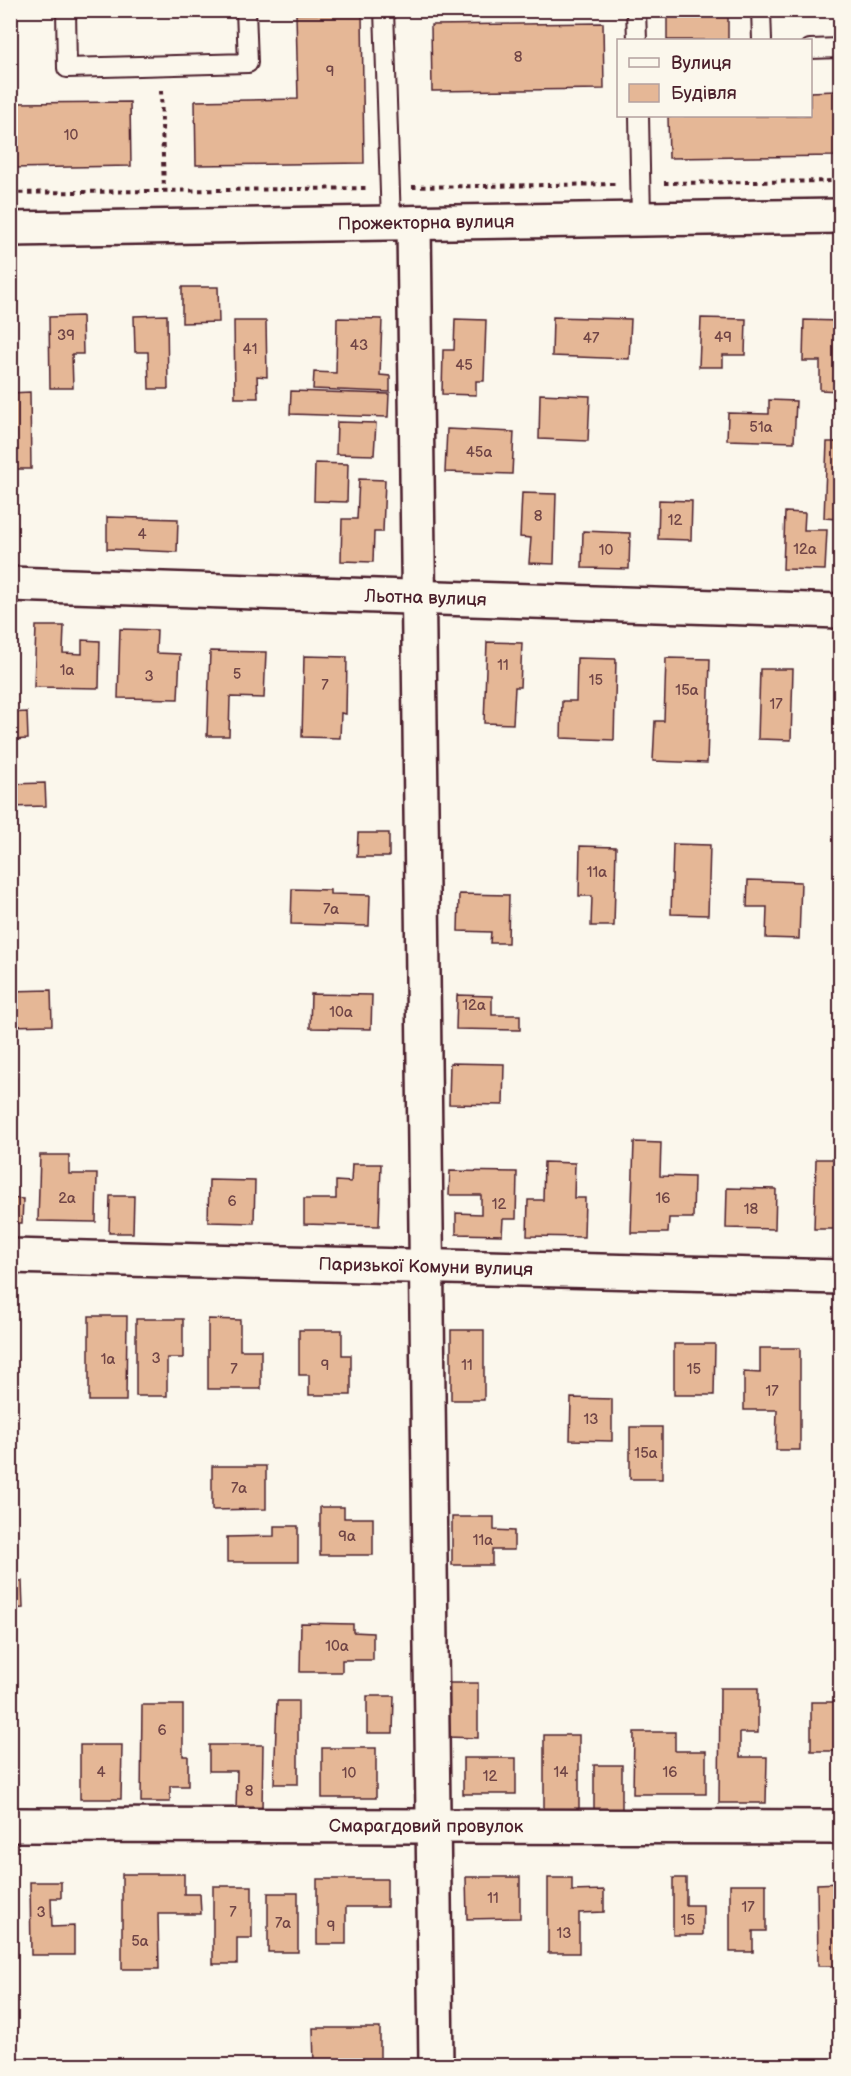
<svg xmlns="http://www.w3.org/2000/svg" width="851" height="2076" viewBox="0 0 851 2076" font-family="'Balsamiq Sans',sans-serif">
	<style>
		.building { fill: #e5b796; stroke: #4a1f2b; stroke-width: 1.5 }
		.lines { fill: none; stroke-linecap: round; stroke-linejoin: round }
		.service-casing { stroke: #4a1f2b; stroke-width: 22 }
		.minor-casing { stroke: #4a1f2b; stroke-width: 38 }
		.path { stroke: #4a1f2b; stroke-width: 4; stroke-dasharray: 4.5 4.5; stroke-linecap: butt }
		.service { stroke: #fbf7ec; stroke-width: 18 }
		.minor { stroke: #fbf7ec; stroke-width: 33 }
		.labels { text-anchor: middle; stroke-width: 6; stroke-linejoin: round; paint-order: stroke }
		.number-label { font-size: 15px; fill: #714546 }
		.street-label { font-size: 18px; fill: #4a1f2b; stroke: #fbf7ec }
	</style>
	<rect width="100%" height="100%" fill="#fbf7ec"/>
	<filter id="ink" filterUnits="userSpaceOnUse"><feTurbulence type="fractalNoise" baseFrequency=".0167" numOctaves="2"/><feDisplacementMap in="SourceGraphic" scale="12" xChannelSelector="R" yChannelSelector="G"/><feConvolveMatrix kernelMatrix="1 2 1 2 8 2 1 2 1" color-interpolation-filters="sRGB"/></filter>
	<g filter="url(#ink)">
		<path class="building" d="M667 10H728V40H667Z
			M362 13 364 163 196 165 195 101 298 99 296 14Z
			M603 23 604 89 432 91 431 25Z
			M10 66 12 103 130 102 131 166 10 168Z
			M836 91 837 156 669 158 668 116H810V92Z
			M182 287H218L219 322 182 323Z
			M167 315 168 389H149L148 352H135L134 316Z
			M82 316 83 354H72L73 388H50L49 317Z
			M553 317 631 319 629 359 552 356Z
			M337 318 382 319 380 375 390 376V392L313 389 314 372 336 373Z
			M701 318 746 319 745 355H723V367H699Z
			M455 319 486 320 484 381H476V395L442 394 443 350H454Z
			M804 320 840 321V391L820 390V361H803Z
			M234 321H266L267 377 257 376 258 398H235Z
			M291 391 389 394 388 417 290 414Z
			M30 392 31 469H10V393Z
			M540 394 590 396 588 441 539 439Z
			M769 400 796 401 794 442 727 440 728 413 769 414Z
			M337 422 376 423 374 455 336 454Z
			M447 429 514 432 512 474 445 472Z
			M827 442H840V540H838V519L824 518Z
			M315 463 348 464 347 502 314 501Z
			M359 479 385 480 383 532H374L373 562 341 561 342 519H357Z
			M522 493 556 494 554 564 529 563 531 538 520 537Z
			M659 500 692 501 691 540 658 539Z
			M785 512 805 513 804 530H827L825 570 783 569Z
			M107 517 178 519 177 552 107 549Z
			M583 531 630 533 629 569 582 568Z
			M36 626H64L63 653 82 654V640L100 641 99 688 34 687Z
			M120 629 157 630 156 653 180 654 178 699 118 698Z
			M487 642 522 643 520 687H515L513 724 484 723Z
			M210 651 266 652 264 698 230 697 229 736H207Z
			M304 656 347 657 346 714 341 713 340 738 302 737Z
			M577 658 616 659 614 740 561 738 562 701H576Z
			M666 658 710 659 707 763 653 761 655 721H664Z
			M837 659H840V696H836Z
			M760 669H793L791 740 758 739Z
			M27 712 28 739 10 740V713Z
			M45 783 46 806 10 807V784Z
			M358 833H389V857H357Z
			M673 844 710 845 708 915 671 914Z
			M580 846 616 847 614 926H591L592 896H579Z
			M748 880 801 882 799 939 766 938 767 907H747Z
			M292 889 330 890V894L370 895 369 926 291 924Z
			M459 894 509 895 508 943H490L491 932 458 931Z
			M51 990 52 1025 10 1026V991Z
			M311 994 372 995 371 1029 310 1028Z
			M457 995 492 996V1015H520V1030L456 1029Z
			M450 1063 504 1064 503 1105 449 1104Z
			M10 1078H16V1099H10Z
			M634 1142 661 1143 660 1176 694 1177 693 1218H669L668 1233H631Z
			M40 1155H69V1174H97L96 1222 38 1221Z
			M816 1159H840V1229H814Z
			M544 1162 575 1163 574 1198H585L584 1237 527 1236 528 1200H543Z
			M352 1164H381L379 1226 304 1224V1199H336V1181L351 1182Z
			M450 1171 517 1172 516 1219H503L502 1235 456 1234V1213L481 1214V1195H449Z
			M209 1180 255 1181 254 1223 208 1222Z
			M727 1188 776 1189 775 1229 726 1228Z
			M110 1196H134L133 1233H109Z
			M10 1198 23 1199 22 1223H10Z
			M89 1316H127L126 1401H89Z
			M136 1319H183V1358H167V1396H136Z
			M208 1319 240 1320V1350H261V1389H208Z
			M299 1330H342V1355H351V1395H309V1375H299Z
			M451 1330H484V1400H451Z
			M674 1344H715L714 1395H674Z
			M760 1348H800V1450H776L777 1410H744V1372L760 1373Z
			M571 1398 612 1399V1441L570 1440Z
			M10 1399H14V1426H10Z
			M630 1427H662V1479H630Z
			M212 1466H266V1509L212 1510Z
			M320 1507H344V1518H373V1555H320Z
			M452 1517H494V1530L514 1531V1550H492V1565H452Z
			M274 1526H298V1562H227V1537L274 1536Z
			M10 1581H22L23 1608 10 1609Z
			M301 1623 353 1624V1632L373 1633V1660H342V1672H300Z
			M447 1683H478V1738L447 1737Z
			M720 1688H758V1733H740V1757H767L766 1803H719Z
			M367 1696H394L393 1733H367Z
			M277 1701H298V1784H274Z
			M811 1702H840V1751H811Z
			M142 1705H183V1756H188V1786H170V1802H141Z
			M634 1732H675V1751H706V1794H633Z
			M544 1735H579V1810H544Z
			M80 1745H122L121 1799H80Z
			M209 1745H263L262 1810H236L237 1771H209Z
			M322 1748H376V1798H322Z
			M463 1758H516V1794H463Z
			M10 1764H15V1798H10Z
			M594 1765H622V1813H594Z
			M122 1874H184V1894H200L201 1914H158L159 1969H122Z
			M466 1877H520V1918L467 1919Z
			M548 1878H572V1891L604 1890V1912L579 1913V1953H548Z
			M673 1878H686V1905H703V1935H673Z
			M317 1879H387V1907H346V1944H317Z
			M30 1882H61V1898H51L52 1927 74 1926V1955H31Z
			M840 1883V1966H818L817 1884Z
			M730 1884H766V1931H753V1952H730Z
			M213 1886H252V1938H237V1964H213Z
			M268 1893H298V1952H268Z
			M313 2028H380V2066H314Z
			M10 2043H14V2066H10Z"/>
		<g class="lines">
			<defs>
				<path id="service" d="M66 10 67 68 248 63 246 10
					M384 10 391 223
					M636 10 637 40
					M761 10 762 40
					M810 49 840 48
					M639 116 641 218"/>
				<g id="minor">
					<path d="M414 223 436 2066"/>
					<path id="s1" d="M10 229 840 216"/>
					<path id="s2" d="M10 584 840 611"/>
					<path id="s3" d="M10 1256 840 1277"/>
					<path id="s4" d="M10 1825 840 1827"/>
				</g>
			</defs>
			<use href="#service" class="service-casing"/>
			<use href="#minor" class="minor-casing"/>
			<path class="path" d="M161 90 164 191
				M664 183 840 181
				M412 187 618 184
				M10 193 366 188"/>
			<use href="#service" class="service"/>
			<use href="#minor" class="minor"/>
		</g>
	</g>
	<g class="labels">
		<g class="number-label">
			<text x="518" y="62">8</text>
			<text x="330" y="76">9</text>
			<text x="71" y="140">10</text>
			<text x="66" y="340">39</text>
			<text x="723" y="342">49</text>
			<text x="591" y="343">47</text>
			<text x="359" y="350">43</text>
			<text x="250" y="354">41</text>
			<text x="464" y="370">45</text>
			<text x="761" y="432">51а</text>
			<text x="479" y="457">45а</text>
			<text x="538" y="521">8</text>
			<text x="675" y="525">12</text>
			<text x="142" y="539">4</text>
			<text x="805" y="554">12а</text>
			<text x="606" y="555">10</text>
			<text x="503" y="670">11</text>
			<text x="67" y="675">1а</text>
			<text x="237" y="679">5</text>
			<text x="149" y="681">3</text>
			<text x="596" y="685">15</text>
			<text x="325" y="690">7</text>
			<text x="687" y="695">15а</text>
			<text x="776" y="709">17</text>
			<text x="597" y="877">11а</text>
			<text x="331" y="914">7а</text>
			<text x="474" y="1010">12а</text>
			<text x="341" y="1017">10а</text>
			<text x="67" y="1203">2а</text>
			<text x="663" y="1203">16</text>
			<text x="232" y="1206">6</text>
			<text x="499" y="1209">12</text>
			<text x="751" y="1214">18</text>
			<text x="156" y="1363">3</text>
			<text x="108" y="1364">1а</text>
			<text x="325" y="1370">9</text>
			<text x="467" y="1370">11</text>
			<text x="234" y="1374">7</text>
			<text x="694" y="1374">15</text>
			<text x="772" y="1396">17</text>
			<text x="591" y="1424">13</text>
			<text x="646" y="1458">15а</text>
			<text x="239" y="1493">7а</text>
			<text x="347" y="1541">9а</text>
			<text x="483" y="1545">11а</text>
			<text x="337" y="1651">10а</text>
			<text x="162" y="1735">6</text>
			<text x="101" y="1777">4</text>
			<text x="561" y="1777">14</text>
			<text x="670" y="1777">16</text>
			<text x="349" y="1778">10</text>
			<text x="490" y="1781">12</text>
			<text x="249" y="1796">8</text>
			<text x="493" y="1903">11</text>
			<text x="748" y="1912">17</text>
			<text x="41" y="1917">3</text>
			<text x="233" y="1917">7</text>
			<text x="688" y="1925">15</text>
			<text x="283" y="1928">7а</text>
			<text x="331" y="1931">9</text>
			<text x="564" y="1938">13</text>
			<text x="140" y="1946">5а</text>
		</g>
		<g class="street-label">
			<text dy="6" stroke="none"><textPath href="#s1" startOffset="416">Прожекторна вулиця</textPath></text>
			<text dy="6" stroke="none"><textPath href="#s2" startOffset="416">Льотна вулиця</textPath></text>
			<text dy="6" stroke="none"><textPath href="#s3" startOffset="416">Паризької Комуни вулиця</textPath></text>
			<text dy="6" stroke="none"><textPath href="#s4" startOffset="416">Смарагдовий провулок</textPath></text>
		</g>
	</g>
	<rect width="851" height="2076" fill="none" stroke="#fbf7ec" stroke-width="36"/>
	<rect x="18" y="18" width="815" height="2040" fill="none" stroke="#4a1f2b" stroke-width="2" filter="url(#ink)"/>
	<rect x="617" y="39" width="195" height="78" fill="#fbf7ec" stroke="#b4a19f" stroke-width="1.5"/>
	<rect x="629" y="58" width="30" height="9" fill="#fbf7ec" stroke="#b4a19f" stroke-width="1.5"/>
	<text x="671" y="69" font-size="18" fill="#4a1f2b">Вулиця</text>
	<rect x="629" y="84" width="30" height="18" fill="#e5b796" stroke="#b4a19f" stroke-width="1.5"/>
	<text x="671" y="99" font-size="18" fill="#4a1f2b">Будівля</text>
</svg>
